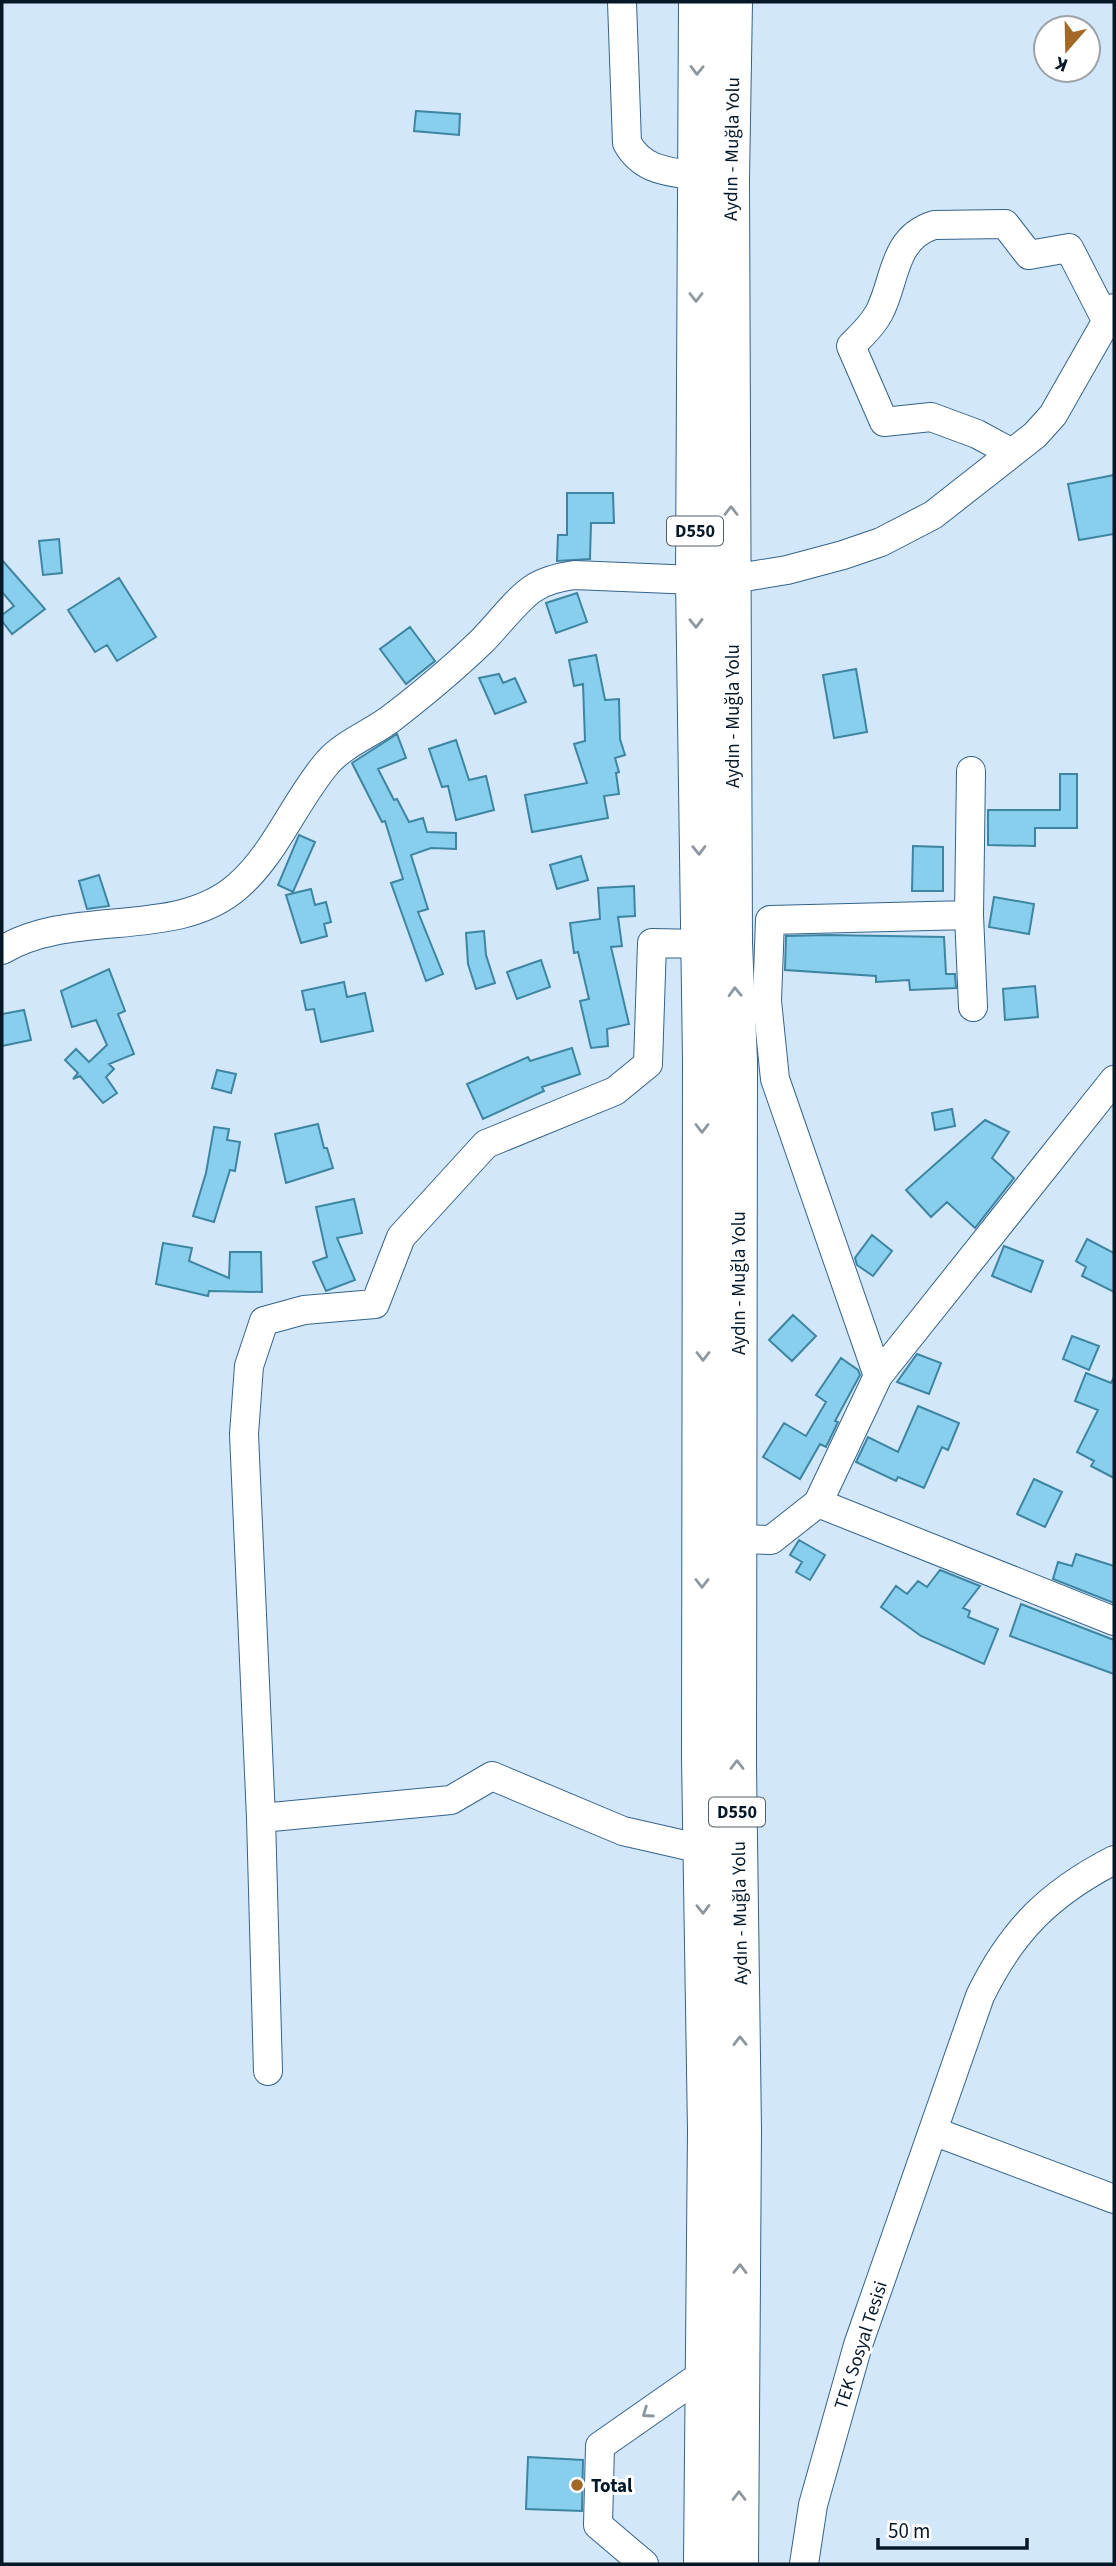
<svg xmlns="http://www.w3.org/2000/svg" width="1116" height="2566" viewBox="0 0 1116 2566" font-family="'Source Sans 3',sans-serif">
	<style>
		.building { fill: #87cfed; stroke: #3d85a1; stroke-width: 2 }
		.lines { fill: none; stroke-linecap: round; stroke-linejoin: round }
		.minor-casing { stroke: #34638b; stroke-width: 30 }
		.highway-casing { stroke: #34638b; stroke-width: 40 }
		.minor { stroke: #fff; stroke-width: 28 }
		.highway { stroke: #fff; stroke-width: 38 }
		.oneway { stroke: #8e979e }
		.poi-dot { fill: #a16826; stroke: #fff; stroke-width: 2.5 }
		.labels { text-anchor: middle; stroke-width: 6; stroke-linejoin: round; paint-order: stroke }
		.shield { fill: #fff; stroke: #505d68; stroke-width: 2 }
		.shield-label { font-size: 18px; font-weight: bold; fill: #051828 }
		.street-label { font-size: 19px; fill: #051828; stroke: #fff }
		.poi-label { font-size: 19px; font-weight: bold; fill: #051828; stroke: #fff; text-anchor: start }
	</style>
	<rect width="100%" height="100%" fill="#d3e7fa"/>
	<path class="building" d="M416 111 460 114 459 135 414 131Z
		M1114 475V534L1079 540 1068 484Z
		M567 493H613L614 523H591L590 559 557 561 558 535H567Z
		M59 539 62 573 43 575 39 541Z
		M2 560 45 609 12 634 2 621V615L14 606 2 592Z
		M119 578 156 637 117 661 107 645 95 652 68 610Z
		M577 593 587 622 556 633 546 603Z
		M410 627 435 661 406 684 380 649Z
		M596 655 605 700 619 699 620 739 625 755 615 758 619 772 616 773 619 794 604 796 608 818 532 832 525 795 587 783 574 744 585 741 583 684 574 686 569 660Z
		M856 669 867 732 834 738 823 675Z
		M499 674 503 683 515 678 526 702 495 714 479 678Z
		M397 734 406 758 378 769 394 800 397 799 409 822 423 818 427 832 456 833V849L431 848 411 855 428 909 418 912 443 974 426 981 391 883 403 879 385 821 382 822 352 763Z
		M456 740 469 780 486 776 494 810 456 820 448 786 442 787 429 749Z
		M1060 774H1077V828H1035V846L988 845V810H1060Z
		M299 835 315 842 293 892 278 885Z
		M913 846 943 847V891H912Z
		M581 856 588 880 557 889 550 865Z
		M99 875 109 906 87 909 79 881Z
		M634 886 635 916 618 917 622 946 611 947 629 1024 607 1029 608 1046 591 1048 580 1001 589 999 578 952 574 953 570 923 600 919 598 888Z
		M311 889 315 905 326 902 331 922 324 924 327 936 301 943 286 895Z
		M994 897 1034 904 1029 934 989 927Z
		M484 931 486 955 495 983 476 989 468 964 466 933Z
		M828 935 944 937 946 974H955L956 988 910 990 909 980 876 982V976L785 970 786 936Z
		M541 960 550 987 517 999 507 972Z
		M109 969 125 1011 118 1014 134 1054 109 1064 114 1069 106 1077 117 1093 103 1103 80 1076 73 1079 78 1073 65 1060 76 1049 89 1062 107 1045 96 1020 72 1027 61 991Z
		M344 982 347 997 365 993 373 1031 321 1042 314 1009 306 1010 302 991Z
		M1035 986 1038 1017 1005 1020 1003 989Z
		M24 1010 31 1040 2 1046V1014Z
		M572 1048 580 1074 542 1087 544 1091 483 1119 467 1084 528 1057 530 1061Z
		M217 1070 236 1074 231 1093 212 1088Z
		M952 1109 955 1126 935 1130 932 1113Z
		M985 1120 1009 1132 992 1158 1014 1178 975 1228 947 1202 931 1217 906 1190Z
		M318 1124 324 1148H327L333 1168 286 1183 275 1134Z
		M214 1127 229 1129 227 1140 240 1142 235 1171 230 1170 214 1222 193 1216 206 1173Z
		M354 1199 362 1233 337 1238 355 1280 326 1291 313 1262 327 1257 316 1207Z
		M872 1235 892 1251 873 1276 857 1265 855 1258Z
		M1087 1239 1114 1253V1292L1082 1276 1086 1267 1076 1261Z
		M163 1243 192 1248 189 1261 229 1278 230 1252H261L262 1292 209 1291 208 1296 156 1284Z
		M1004 1246 1043 1261 1031 1292 992 1276Z
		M793 1315 816 1336 792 1361 769 1340Z
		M1072 1336 1099 1346 1089 1370 1063 1359Z
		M917 1354 941 1363 929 1394 897 1382Z
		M841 1358 858 1370 860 1375 835 1421 838 1422 826 1447 820 1444 800 1479 763 1457 784 1423 806 1436 826 1402 816 1395Z
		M1086 1373 1111 1383 1114 1377V1478L1091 1466 1094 1461 1077 1452 1098 1410 1075 1401Z
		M918 1406 959 1423 948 1450 942 1447 924 1488 898 1477 896 1481 856 1462 868 1437 898 1452Z
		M1034 1479 1062 1492 1045 1527 1017 1514Z
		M799 1540 825 1555 810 1580 796 1572 802 1562 790 1555Z
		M1076 1554 1114 1566V1603L1053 1579 1058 1562 1072 1566Z
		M940 1570 980 1586 963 1608 970 1611 968 1617 998 1629 984 1664 921 1636 881 1607 896 1586 907 1594 918 1581 927 1587Z
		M1021 1604 1114 1640V1674L1010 1636Z
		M528 2457 583 2460 582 2511 526 2509Z"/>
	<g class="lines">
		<defs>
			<path id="minor" d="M622 2 627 143C643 171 667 171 696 176
				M1012 453 977 434 931 417 884 422 851 346C861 336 872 326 879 313 896 281 892 238 934 225L1005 224 1029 255 1069 248 1106 320
				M732 579 787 570 843 555 881 542 933 515 1035 435 1053 415 1114 308
				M971 771 969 915 973 1007
				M2 950C74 907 176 941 238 886 276 853 295 800 328 762 346 742 373 733 393 717 424 693 454 668 482 641 496 627 519 597 534 588 546 580 560 577 574 575L695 580
				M878 1376 775 1079 767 1001 770 920 969 915
				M818 1503 878 1376 1114 1080
				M738 1539 771 1540 818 1503 1114 1621
				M261 1818 451 1800 492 1776 623 1831 702 1849
				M268 2071 261 1818 244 1434 249 1366 264 1321 304 1310 375 1304 401 1237 486 1144 615 1091 648 1064 652 943 701 944
				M933 2131 1114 2199
				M644 2564 598 2525 600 2446 703 2374
				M804 2564 813 2505 858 2345 980 1996C1012 1930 1050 1893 1114 1860"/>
			<path id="highway" d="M698 2 695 580 702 1060 701 1758 707 2131 703 2564
				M733 2 730 179 733 943 738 1061 737 1765 742 2131 739 2564"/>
		</defs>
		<use href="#minor" class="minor-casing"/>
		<use href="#highway" class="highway-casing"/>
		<use href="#minor" class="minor"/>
		<use href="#highway" class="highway"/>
	</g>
	<defs><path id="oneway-chevron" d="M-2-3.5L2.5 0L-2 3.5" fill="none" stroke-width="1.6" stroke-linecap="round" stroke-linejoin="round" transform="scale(1.75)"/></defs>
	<g class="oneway">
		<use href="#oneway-chevron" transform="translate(697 70) rotate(91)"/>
		<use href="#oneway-chevron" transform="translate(696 297) rotate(90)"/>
		<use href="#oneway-chevron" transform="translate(731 511) rotate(-90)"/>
		<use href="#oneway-chevron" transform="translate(696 623) rotate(89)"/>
		<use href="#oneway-chevron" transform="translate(699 850) rotate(89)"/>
		<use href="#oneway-chevron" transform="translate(735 992) rotate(-92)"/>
		<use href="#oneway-chevron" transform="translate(702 1128) rotate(90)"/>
		<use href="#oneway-chevron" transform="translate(703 1356) rotate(90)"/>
		<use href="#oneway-chevron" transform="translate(702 1583) rotate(90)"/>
		<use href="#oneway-chevron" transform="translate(737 1765) rotate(-90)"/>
		<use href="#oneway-chevron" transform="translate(703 1909) rotate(89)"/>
		<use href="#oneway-chevron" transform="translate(740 2041) rotate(-91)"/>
		<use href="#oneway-chevron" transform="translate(740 2269) rotate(-89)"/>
		<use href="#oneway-chevron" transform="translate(647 2413) rotate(145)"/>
		<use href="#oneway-chevron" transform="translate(739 2496) rotate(-90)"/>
	</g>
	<circle class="poi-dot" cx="577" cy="2485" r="7"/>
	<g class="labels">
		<g class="shield">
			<rect x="667" y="516.5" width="56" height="29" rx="5"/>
			<rect x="709" y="1797.5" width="56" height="29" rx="5"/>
		</g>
		<g class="shield-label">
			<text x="695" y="537">D550</text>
			<text x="737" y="1818">D550</text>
		</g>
		<g class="street-label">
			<text transform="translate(731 149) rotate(-89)" y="7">Aydın - Muğla Yolu</text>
			<text transform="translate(732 716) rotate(-90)" y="7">Aydın - Muğla Yolu</text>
			<text transform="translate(738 1283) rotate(-90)" y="7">Aydın - Muğla Yolu</text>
			<text transform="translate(739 1913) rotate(-91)" y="7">Aydın - Muğla Yolu</text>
			<text transform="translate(860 2345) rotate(-72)" y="7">TEK Sosyal Tesisi</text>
		</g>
		<g class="poi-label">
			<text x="591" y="2492">Total</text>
		</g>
	</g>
	<rect width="1116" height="2566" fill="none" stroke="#051828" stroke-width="7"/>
	<g transform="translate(1067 49) rotate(200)"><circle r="33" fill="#ffffff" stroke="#9ba3a9" stroke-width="2"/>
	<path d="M0-5L12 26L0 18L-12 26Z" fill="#a16826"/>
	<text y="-10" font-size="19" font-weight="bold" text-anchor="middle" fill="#051828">K</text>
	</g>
	<path d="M878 2538v10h149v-10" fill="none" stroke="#051828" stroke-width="3.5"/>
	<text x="888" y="2538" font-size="21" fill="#051828" stroke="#ffffff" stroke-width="5" paint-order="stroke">50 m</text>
</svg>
